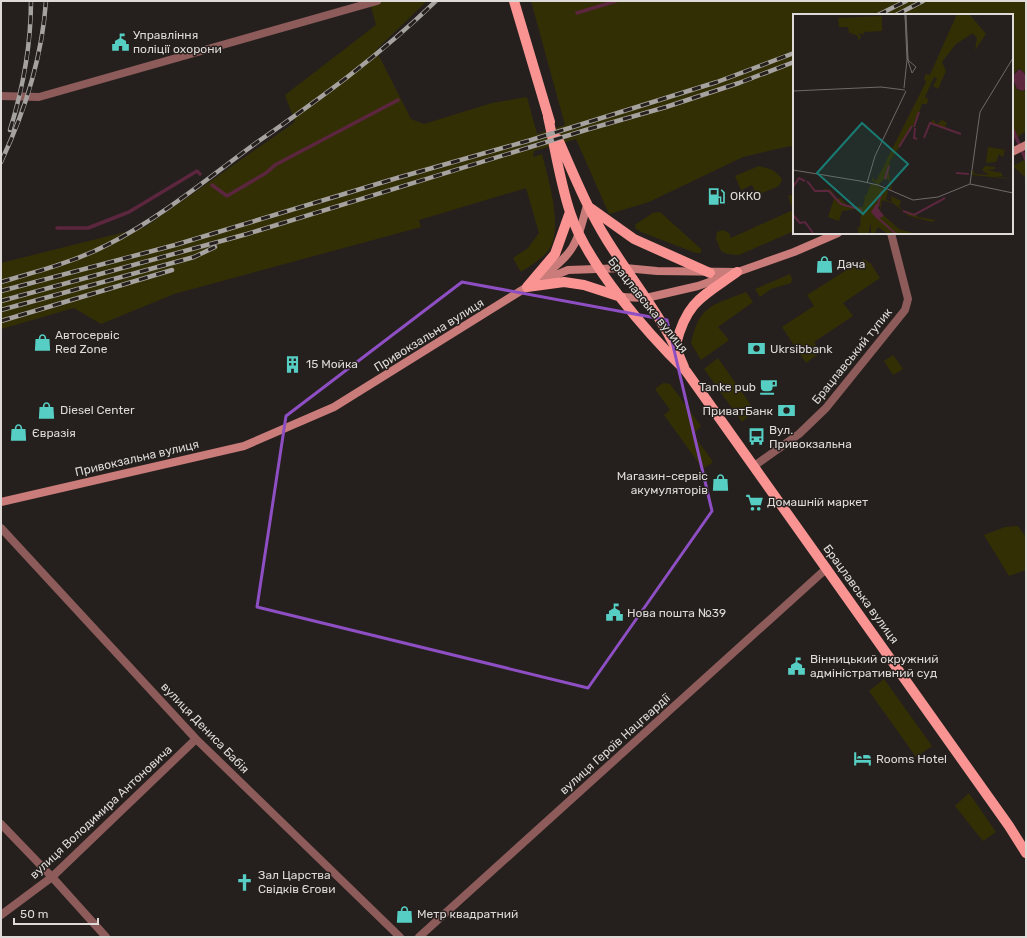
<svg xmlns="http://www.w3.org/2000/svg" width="1027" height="938" viewBox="0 0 1027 938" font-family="Rubik,sans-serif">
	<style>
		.green { fill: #332f05 }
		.water { fill: #5b263e }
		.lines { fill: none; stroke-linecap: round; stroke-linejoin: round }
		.stream { stroke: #5b263e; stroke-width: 3.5 }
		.street { stroke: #8c5b5a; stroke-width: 8 }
		.secondary { stroke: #c97c7a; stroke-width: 8 }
		.primary { stroke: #f99493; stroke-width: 10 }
		.rail-casing { stroke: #a5a29f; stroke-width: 4.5 }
		.rail { stroke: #25201d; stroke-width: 3; stroke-dasharray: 9; stroke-linecap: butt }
		.marked { fill: none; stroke: #8f4fc4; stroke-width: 3; stroke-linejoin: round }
		.labels { text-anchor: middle; stroke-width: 3; stroke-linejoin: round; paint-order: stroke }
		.poi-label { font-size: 12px; fill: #dddad8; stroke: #25201d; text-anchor: start }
		.street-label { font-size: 12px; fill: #dddad8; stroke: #25201d }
		.inset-river { fill: none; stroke: #5b263e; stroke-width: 2 }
		.inset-road { fill: none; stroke: #6f6a68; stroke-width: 1 }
		.view { fill: #197b73; fill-opacity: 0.15; stroke: #197b73; stroke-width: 2 }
		.inset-edge { fill: none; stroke: #dddad8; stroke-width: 2 }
	</style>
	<rect width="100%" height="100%" fill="#25201d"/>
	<path class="green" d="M377 1H427L376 50 411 119 424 124 492 103 527 97 537 134 565 125 531 1H1026V74L1019 68 1012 76V15H794V148L790 146 743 157 649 202 609 214 576 139 534 151 533 157 542 154C548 178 562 223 551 246 546 257 531 265 521 272L513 258 528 248 539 233 526 188 419 220 421 227 174 294 101 324 74 308 1 329V263L145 227 295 122 285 95 376 25 370 3Z
		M1012 80 1017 90 1022 91 1026 90V131L1012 141Z
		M1026 159V178L1013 166Z
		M759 166C769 169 777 170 782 180L779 186 757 195 752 185 741 190 735 176Z
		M794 194V231L739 255 727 254 721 251 716 239 717 232 723 230 729 233 731 238 793 210 788 196Z
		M660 212 701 249V253H696L641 232 635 228 636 224 653 213Z
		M864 259 871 264 880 278 843 303 853 316 814 342 821 352 806 363 782 327 814 306 807 295Z
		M790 274 792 279 791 283 771 289 760 297 755 289Z
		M746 292 753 302 718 327 729 340 701 360 691 343C700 304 712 306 746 292Z
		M893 355 903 369 893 375 884 361Z
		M718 358 752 407 751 414 742 422 704 369Z
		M663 383 670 384 701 426 693 434 713 462 703 469 664 415 670 410 655 389Z
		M1018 526 1026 537V570L1009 576 984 535 1005 527Z
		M884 679 932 746 916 757 869 691Z
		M969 793 996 832 983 841 955 806Z"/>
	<path class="water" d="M1019 69C1027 73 1026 79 1026 88L1023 91 1017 89 1012 77Z"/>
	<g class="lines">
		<path class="stream" d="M577 13 616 1
			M1012 128 1026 160
			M212 185 227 196 266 173 275 165 398 100
			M57 228H88L129 212 197 171 200 174"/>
		<path class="street" d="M1 96 39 97 377 1
			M754 466 799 434 826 408 905 310 908 299 891 233
			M1 528 196 739 400 937
			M1 824 52 877 106 937
			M1 915 52 877 196 739
			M419 937 827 568"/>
		<path class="secondary" d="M1012 152 1026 145
			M539 279C574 253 576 247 587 205
			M621 297 646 298 698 286 794 252 838 233
			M1 502 244 446 334 407 527 287 568 270 625 268 657 271 737 272"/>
		<path class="primary" d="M514 1 550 122
			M548 117C555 148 560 182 570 212 586 263 647 333 686 371L1009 826 1026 853
			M558 139C573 173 587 208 607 240 633 282 666 321 684 367
			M589 207 634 239 710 273
			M527 287 564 282 584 285 621 297
			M527 287 555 254 570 212
			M676 344C687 301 702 297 737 272"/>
		<defs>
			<path id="rail" d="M878 15 906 1
				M896 15 923 1
				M10 130C23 88 31 46 31 1
				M1 162C25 111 42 58 46 1
				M1 282C36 272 74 262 107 245 160 218 208 178 256 143 321 98 379 56 436 1
				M1 291 175 245 397 178 531 140 717 82 794 53
				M1 301 247 234 589 129 666 107 739 83 794 62
				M1 310 194 257 215 247
				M1 321 172 270"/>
		</defs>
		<use href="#rail" class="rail-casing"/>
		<use href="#rail" class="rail"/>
	</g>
	<path class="marked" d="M462 282 667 320 712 511 588 688 257 607 286 416Z"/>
	<defs>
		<symbol id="civic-bare" viewBox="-9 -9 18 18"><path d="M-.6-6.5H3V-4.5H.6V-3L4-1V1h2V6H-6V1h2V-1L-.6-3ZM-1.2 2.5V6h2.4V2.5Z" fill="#56cec4" stroke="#25201d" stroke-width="2.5" paint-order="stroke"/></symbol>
		<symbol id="fuel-bare" viewBox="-9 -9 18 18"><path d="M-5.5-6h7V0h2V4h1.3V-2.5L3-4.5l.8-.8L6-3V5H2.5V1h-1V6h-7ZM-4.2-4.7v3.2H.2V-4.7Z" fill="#56cec4" stroke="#25201d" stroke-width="2.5" paint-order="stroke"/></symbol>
		<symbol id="shop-bare" viewBox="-9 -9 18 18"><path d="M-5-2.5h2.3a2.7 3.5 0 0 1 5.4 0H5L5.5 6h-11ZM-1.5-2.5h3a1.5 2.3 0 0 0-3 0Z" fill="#56cec4" stroke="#25201d" stroke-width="2.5" paint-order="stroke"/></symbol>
		<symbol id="bank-bare" viewBox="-9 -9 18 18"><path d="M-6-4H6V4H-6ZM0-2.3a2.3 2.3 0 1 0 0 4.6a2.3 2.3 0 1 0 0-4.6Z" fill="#56cec4" stroke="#25201d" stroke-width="2.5" paint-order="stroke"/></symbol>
		<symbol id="building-bare" viewBox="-9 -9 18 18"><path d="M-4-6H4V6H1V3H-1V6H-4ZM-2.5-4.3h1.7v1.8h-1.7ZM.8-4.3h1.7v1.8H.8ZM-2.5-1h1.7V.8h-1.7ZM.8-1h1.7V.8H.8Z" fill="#56cec4" stroke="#25201d" stroke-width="2.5" paint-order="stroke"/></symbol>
		<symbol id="cafe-bare" viewBox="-9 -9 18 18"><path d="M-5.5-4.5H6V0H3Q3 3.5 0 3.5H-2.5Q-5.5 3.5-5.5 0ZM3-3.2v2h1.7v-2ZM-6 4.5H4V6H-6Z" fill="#56cec4" stroke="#25201d" stroke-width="2.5" paint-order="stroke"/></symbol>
		<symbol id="bus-bare" viewBox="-9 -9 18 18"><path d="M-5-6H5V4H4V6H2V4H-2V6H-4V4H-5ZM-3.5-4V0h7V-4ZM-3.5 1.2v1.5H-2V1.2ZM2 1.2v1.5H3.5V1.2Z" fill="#56cec4" stroke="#25201d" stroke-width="2.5" paint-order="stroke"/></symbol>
		<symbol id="supermarket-bare" viewBox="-9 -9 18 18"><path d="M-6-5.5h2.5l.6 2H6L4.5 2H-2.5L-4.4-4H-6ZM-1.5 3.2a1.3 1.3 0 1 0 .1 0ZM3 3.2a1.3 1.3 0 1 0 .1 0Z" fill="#56cec4" stroke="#25201d" stroke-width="2.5" paint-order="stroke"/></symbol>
		<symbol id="hotel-bare" viewBox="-9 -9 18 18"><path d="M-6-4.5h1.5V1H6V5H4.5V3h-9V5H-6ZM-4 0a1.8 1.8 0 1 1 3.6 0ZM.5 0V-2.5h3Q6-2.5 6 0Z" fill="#56cec4" stroke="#25201d" stroke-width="2.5" paint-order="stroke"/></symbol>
		<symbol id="church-bare" viewBox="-9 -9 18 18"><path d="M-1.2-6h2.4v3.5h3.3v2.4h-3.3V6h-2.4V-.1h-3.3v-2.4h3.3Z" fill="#56cec4" stroke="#25201d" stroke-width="2.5" paint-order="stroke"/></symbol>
	</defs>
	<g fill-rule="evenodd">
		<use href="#civic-bare" x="108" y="30" width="25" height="25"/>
		<use href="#fuel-bare" x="704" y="184" width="25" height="25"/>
		<use href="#shop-bare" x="812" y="252" width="25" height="25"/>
		<use href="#shop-bare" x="30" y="330" width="25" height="25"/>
		<use href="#bank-bare" x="744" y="336" width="25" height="25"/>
		<use href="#building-bare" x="280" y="352" width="25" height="25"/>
		<use href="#cafe-bare" x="756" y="374" width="25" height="25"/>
		<use href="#shop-bare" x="34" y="398" width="25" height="25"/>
		<use href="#bank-bare" x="774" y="398" width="25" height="25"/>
		<use href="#shop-bare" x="6" y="420" width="25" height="25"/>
		<use href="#bus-bare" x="744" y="424" width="25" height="25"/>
		<use href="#shop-bare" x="708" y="470" width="25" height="25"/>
		<use href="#supermarket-bare" x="742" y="490" width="25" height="25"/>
		<use href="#civic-bare" x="602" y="600" width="25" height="25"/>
		<use href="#civic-bare" x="784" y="654" width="25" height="25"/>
		<use href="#hotel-bare" x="850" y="746" width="25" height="25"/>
		<use href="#church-bare" x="232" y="870" width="25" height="25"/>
		<use href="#shop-bare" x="392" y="902" width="25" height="25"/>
	</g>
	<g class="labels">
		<g class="poi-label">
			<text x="133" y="39">Управління<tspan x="133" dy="14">поліції охорони</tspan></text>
			<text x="730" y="200">ОККО</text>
			<text x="837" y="268">Дача</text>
			<text x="55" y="339">Автосервіс<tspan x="55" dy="14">Red Zone</tspan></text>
			<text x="770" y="353">Ukrsibbank</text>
			<text x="306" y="368">15 Мойка</text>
			<text x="756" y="391" text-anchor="end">Tanke pub</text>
			<text x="60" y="414">Diesel Center</text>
			<text x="773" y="415" text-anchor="end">ПриватБанк</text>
			<text x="769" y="434">Вул.<tspan x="769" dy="14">Привокзальна</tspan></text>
			<text x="32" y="437">Євразія</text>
			<text x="708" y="480" text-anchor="end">Магазин-сервіс<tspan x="708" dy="14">акумуляторів</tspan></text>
			<text x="767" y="506">Домашній маркет</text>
			<text x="627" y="617">Нова пошта №39</text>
			<text x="810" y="663">Вінницький окружний<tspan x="810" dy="14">адміністративний суд</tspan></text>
			<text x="876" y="763">Rooms Hotel</text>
			<text x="258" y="879">Зал Царства<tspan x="258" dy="14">Свідків Єгови</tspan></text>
			<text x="417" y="918">Метр квадратний</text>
		</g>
		<g class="street-label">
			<text transform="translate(648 305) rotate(51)" y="4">Брацлавська вулиця</text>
			<text transform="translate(429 335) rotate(-32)" y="4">Привокзальна вулиця</text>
			<text transform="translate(852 356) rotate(-51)" y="4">Брацлавський тупик</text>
			<text transform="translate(137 458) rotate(-13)" y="4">Привокзальна вулиця</text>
			<text transform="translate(861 594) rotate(54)" y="4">Брацлавська вулиця</text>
			<text transform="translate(205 728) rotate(46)" y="4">вулиця Дениса Бабія</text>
			<text transform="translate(615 744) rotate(-42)" y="4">вулиця Героїв Нацгвардії</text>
			<text transform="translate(101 812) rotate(-43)" y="4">вулиця Володимира Антоновича</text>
		</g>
	</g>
	<g transform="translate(793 14)">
		<rect width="220" height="220" fill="#25201d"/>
		<path d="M164 0H176L193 20 182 36 184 24 180 19 163 30 152 44 149 48 153 57 145 75 140 72 144 65 141 63 132 83 135 85 134 90H129L123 107 97 147 96 159 99 175 97 176 96 166 91 165 84 172 95 177 93 186 99 188 98 182 108 187 106 192 109 196 123 200 125 203 143 206 139 208 116 202 100 189 89 186 87 198 86 189 83 191 80 197 89 200 106 215 123 220H95L85 213 81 220H78V209L75 220H66L64 212 67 214 68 198H64L63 195 64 192 70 193 72 183 69 181 73 182 78 170H84L79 167V163L83 167 133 68 131 64 133 60 137 61ZM89 2V17L71 18 70 21 66 19 68 24 65 26V22L60 20 59 22V19H56L55 13H46L45 4ZM140 105 144 110 149 106 154 109 152 113 167 119 137 110ZM195 133 212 136 210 143 206 140 203 148 193 149ZM192 152 202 153V155L194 156 209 159V162H203L220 165 179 161 180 155 182 160 196 161 189 156ZM31 175 38 176 44 185 47 184 55 192H62V195L49 197 46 207 35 203 41 185 36 178H26Z" fill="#332f05"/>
		<path d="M87 189 85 194 91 202 84 205 78 198 83 190Z" fill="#5b263e"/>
		<path class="inset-river" d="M121 113 126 98M122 114 121 124 124 125M131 124 137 109 168 120M106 133 119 112M163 159 176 160M92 165 96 152M14 167 22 177H36L48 190 69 196M0 173 6 164 12 167M85 190 89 177M110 197 121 201 152 184M0 201 7 209 12 208 20 219M85 204 103 220"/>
		<path class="inset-road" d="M112 0 115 47 119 59 123 53 115 46 113 0M111 74 114 46 112 0M0 77 88 73 112 76M0 156 67 167M67 167 85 171 120 186 145 183 177 170 220 179M74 169 82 142 113 77M177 170 187 98 220 44"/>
		<path class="view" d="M69 109 115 150 70 200 24 159Z"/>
		<rect width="220" height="220" class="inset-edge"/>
	</g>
	<rect width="1027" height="938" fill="none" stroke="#dddad8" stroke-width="4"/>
	<path d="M14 918v6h84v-6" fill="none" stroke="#dddad8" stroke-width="2"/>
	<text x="20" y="918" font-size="12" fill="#dddad8" stroke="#25201d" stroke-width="3" paint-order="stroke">50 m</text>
</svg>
